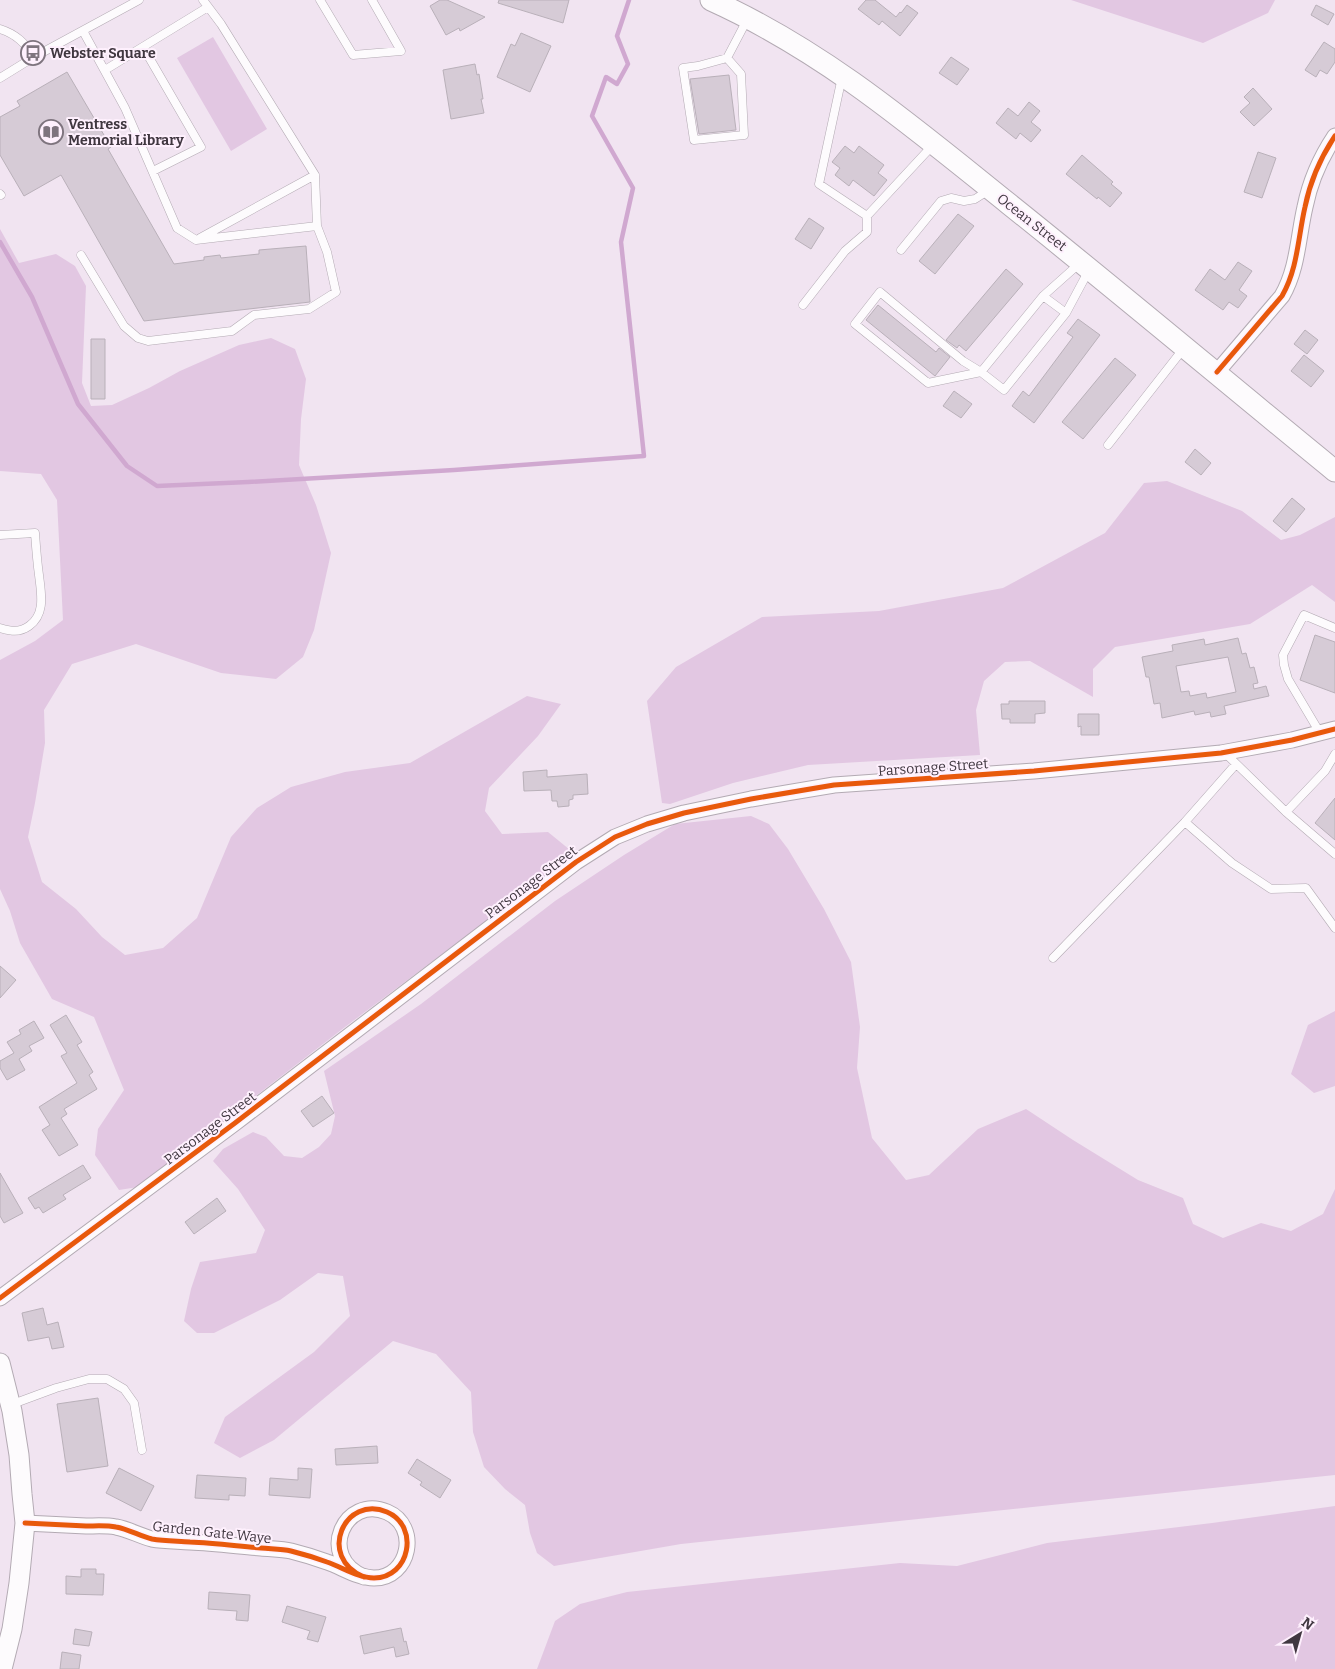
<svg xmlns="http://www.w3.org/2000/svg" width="1335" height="1669" viewBox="0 0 1335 1669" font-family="Bitter,serif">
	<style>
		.green { fill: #e2c7e2 }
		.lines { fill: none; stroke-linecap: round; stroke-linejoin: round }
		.stream { stroke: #d0a8d0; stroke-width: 4.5 }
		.building { fill: #d6cbd6; stroke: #b9b0b9; fill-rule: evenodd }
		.service-casing { stroke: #b3aab3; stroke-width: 9 }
		.minor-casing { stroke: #b3aab3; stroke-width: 17 }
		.tertiary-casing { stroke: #b3aab3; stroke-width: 21 }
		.secondary-casing { stroke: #b3aab3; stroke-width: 23 }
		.service { stroke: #fdfbfd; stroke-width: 8 }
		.minor { stroke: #fdfbfd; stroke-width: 15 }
		.tertiary { stroke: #fdfbfd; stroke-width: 19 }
		.secondary { stroke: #fdfbfd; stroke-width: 21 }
		.cycleway-casing { stroke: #fef0fd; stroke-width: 8 }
		.cycleway { stroke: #e8590c; stroke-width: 5 }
		.labels { text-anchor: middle; stroke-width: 4; stroke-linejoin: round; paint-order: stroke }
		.poi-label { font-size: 14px; font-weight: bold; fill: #403740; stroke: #fef0fd; text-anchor: start }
		.street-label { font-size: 14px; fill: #403740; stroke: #fef0fd }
	</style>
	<rect width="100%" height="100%" fill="#f1e4f1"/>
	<path class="green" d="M1071 0H1275L1268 13 1203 43Z
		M213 37 267 129 231 151 177 58Z
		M0 229 19 263 56 254 75 266 86 286 82 383 91 406 112 405 149 388 180 371 239 345 271 338 295 349 306 379 301 419 299 465 316 505 331 553 314 630 303 657 276 679 221 673 136 644 72 664 44 710 45 743 35 803 28 837 42 882 76 909 102 937 125 955 163 948 197 918 231 837 257 808 291 787 345 772 410 763 527 696 561 704 538 736 489 788 485 811 502 834 548 832 575 854 345 1027 138 1187 119 1190 95 1155 98 1129 124 1090 94 1017 52 999 20 943 10 911 0 889V660L35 641 63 620 57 500 41 474 0 471Z
		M1167 481 1242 511 1281 540 1300 535 1335 517V602L1312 585 1250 624 1115 647 1093 669V697L1030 661 1005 662 984 681 976 710 980 755 808 765 733 783 670 804 662 803 647 701 676 667 762 617 879 611 1003 588 1105 533 1144 483Z
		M751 816 769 824 788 849 824 909 851 962 860 1027 857 1068 872 1138 906 1180 929 1175 978 1129 1026 1109 1073 1140 1138 1180 1183 1198 1193 1224 1223 1238 1261 1223 1291 1231 1323 1214 1335 1189V1475L681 1544 554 1566 537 1553 530 1533 525 1505 505 1489 484 1467 473 1432 471 1392 436 1354 393 1341 274 1440 240 1458 214 1443 225 1417 314 1352 350 1316 343 1276 318 1273 280 1300 214 1333H197L184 1321 191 1289 200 1262 256 1253 265 1230 238 1189 213 1161 223 1149 253 1132 266 1137 284 1156 302 1158 319 1147 331 1134 335 1116 324 1071 421 1004 555 901 624 855 675 824Z
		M1335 1011V1086L1314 1093 1291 1074 1308 1025Z
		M1335 1506V1669H537L555 1621 580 1604 627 1592 900 1563 957 1566 1047 1543 1212 1523Z"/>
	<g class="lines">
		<path class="stream" d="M0 242 32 297 78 404 127 466 157 486 248 482 454 470 644 456 621 242 633 188 592 116 606 77 617 84 628 64 617 36 629 0"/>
	</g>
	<path class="building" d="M440 0H447L485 17 460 31 459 28 446 35 430 6Z
		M499 0H569L563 23 498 3Z
		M866 0H875L896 17 900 12 901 13 907 5 918 13 900 36 882 21 879 25 858 9Z
		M1316 5 1334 14 1328 25 1311 15Z
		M521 33 551 46 530 92 497 77 511 44 515 46Z
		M1324 42 1335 49V62L1327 74 1320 70 1316 77 1305 70Z
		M951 57 969 69 957 85 939 73Z
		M475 64 477 75 479 74 483 99H481L484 113 451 119 443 70Z
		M67 72 111 147 108 149 174 264 204 260V257L220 255 221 258 259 254V250L306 246 310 302 144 321 61 175 24 196 0 155V117L20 106 17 101Z
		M729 75 736 130 699 134 690 79Z
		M1253 88 1272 109 1254 126 1240 112 1250 103 1244 97Z
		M1029 102 1040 111 1031 122 1041 130 1031 142 1020 133 1016 139 996 123 1008 108 1018 116Z
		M845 146 854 153 859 146 884 165 878 173 887 180 874 196 853 180 849 186 835 175 840 168 832 162Z
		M1258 152 1276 158 1262 198 1244 192Z
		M1082 155 1113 182 1111 184 1122 193 1110 207 1098 197 1097 199 1066 174Z
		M958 214 974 226 935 274 919 261Z
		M809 218 824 228 811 249 795 239Z
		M1238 262 1252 271 1239 290 1247 296 1238 308 1229 302 1223 310 1195 290 1210 269 1225 280Z
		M1006 269 1023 284 966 351 959 345 957 348 946 340Z
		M878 305 936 352 939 348 950 357 935 376 866 320Z
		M1078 319 1100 335 1034 423 1012 406 1023 391 1029 396 1073 337 1067 333Z
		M1305 330 1318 340 1307 354 1294 344Z
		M91 339H105V399H91Z
		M1304 355 1324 371 1311 387 1291 371Z
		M1115 358 1136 375 1083 439 1062 422Z
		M954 391 972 404 961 418 943 406Z
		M1195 449 1211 463 1201 475 1185 462Z
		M1292 498 1305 509 1286 532 1273 521Z
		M1315 635 1335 642V693L1300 680Z
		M1238 638 1242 654 1246 653 1250 668 1254 667 1258 683 1253 684 1254 689 1266 686 1269 696 1224 706 1226 714 1211 717 1210 712 1195 715 1194 711 1162 718 1160 703 1154 704 1149 677H1146L1142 657 1173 651 1172 645 1204 639 1205 645ZM1228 657 1236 692 1207 698 1206 693 1190 696 1189 691 1181 692 1176 666Z
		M1009 701H1045V713L1035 714V723H1010V719H1002L1001 704H1009Z
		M1078 714H1099V735H1081V726L1078 727Z
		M547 770V777L587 774 588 794 573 795V799L569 800V806L558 807 557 801H552L551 790 524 791 523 772Z
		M1335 798V840L1315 823Z
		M0 966 16 980 0 998Z
		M66 1015 82 1042 77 1045 93 1072 89 1075 97 1089 64 1109 67 1114 61 1118 78 1145 59 1156 42 1130 50 1125 39 1107 77 1083 61 1056 67 1053 50 1025Z
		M34 1021 44 1038 29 1046 32 1051 19 1059 25 1070 7 1080 0 1068V1061L14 1053 7 1042 21 1034 19 1030Z
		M322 1096 334 1113 313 1127 301 1111Z
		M83 1165 91 1178 63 1195 66 1199 43 1213 39 1207 35 1209 28 1198Z
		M0 1173 23 1213 4 1223 0 1216Z
		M217 1198 226 1211 194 1234 185 1222Z
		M43 1308 47 1325 58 1322 64 1347 52 1349 49 1337 28 1341 22 1313Z
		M98 1398 108 1466 67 1472 57 1404Z
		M377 1446 378 1463 336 1465 335 1449Z
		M417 1459 451 1480 440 1498 420 1485 422 1482 408 1473Z
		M119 1468 154 1486 141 1511 106 1493Z
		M298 1468 312 1469 310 1498 269 1495 270 1478 298 1480Z
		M197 1475 246 1478 245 1496 229 1495V1500L195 1498Z
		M81 1569H96V1574H104L103 1595 66 1594V1576L81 1577Z
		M209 1592 250 1595 248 1621 236 1620 237 1611 208 1609Z
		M287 1606 326 1617 318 1642 307 1639 310 1631 282 1622Z
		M401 1628 404 1642 406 1641 409 1654 396 1657 394 1647 364 1654 360 1636Z
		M75 1629 92 1632 89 1646 73 1644Z
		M62 1652 81 1655 79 1669H60Z"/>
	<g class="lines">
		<defs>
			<path id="service" d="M320 0 353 55 401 51 372 0
				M0 29C16 34 25 43 34 57L139 0
				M83 31 125 108 177 228 196 240 317 226 315 175 221 24 203 0
				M143 47 201 147 153 171
				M727 58 698 66 683 68 694 140 744 135 741 74 727 58 748 18
				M105 70 208 7
				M842 77 819 184 867 216 932 146
				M0 78 34 57
				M0 194 1 195
				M200 238 315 175
				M901 250 941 201 951 198 964 201 975 199 989 190
				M81 255 124 326 138 338 148 341 232 331 254 315 309 309 336 292 327 252 317 226
				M1080 263 1043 296 981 372 1004 390 1066 313 1089 270
				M880 292 963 361 981 372 928 383 855 324Z
				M1043 296 1066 313
				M803 305 845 251 867 232V216
				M1108 445 1184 348
				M0 535 35 533C36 547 37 561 39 575 41 593 46 614 29 626 19 633 11 631 0 628
				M1320 733 1288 679 1284 665 1283 655 1304 615 1335 628
				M1224 752 1286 812
				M1335 754 1325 771 1286 812 1335 854
				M1236 764 1185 822 1232 863 1271 889 1306 888 1335 928
				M1053 958 1185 822
				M10 1405 56 1388 89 1379H107L124 1389 134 1403 142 1450"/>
			<path id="minor" d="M1217 372 1282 296C1298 268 1298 237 1305 207 1310 182 1321 157 1335 136
				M0 1298 235 1123 576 862 615 837 647 824 684 813 751 799 834 785 1034 771 1221 753 1292 740 1335 729
				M25 1523C45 1524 66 1525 86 1526 95 1526 106 1525 116 1527 128 1529 140 1536 152 1539 164 1541 177 1541 190 1542 214 1543 237 1546 261 1548 271 1549 282 1549 291 1551 303 1554 316 1558 327 1562 342 1567 358 1578 374 1578 410 1578 420 1526 387 1512 345 1494 316 1557 364 1577"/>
			<path id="tertiary" d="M0 1363 12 1411 19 1455 22 1494 25 1523 19 1583 12 1629 2 1669"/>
			<path id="secondary" d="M711 0C824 51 913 127 1009 204 1119 292 1226 382 1335 471"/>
		</defs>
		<use href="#service" class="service-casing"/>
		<use href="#minor" class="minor-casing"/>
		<use href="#tertiary" class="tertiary-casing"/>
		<use href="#secondary" class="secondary-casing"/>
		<use href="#service" class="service"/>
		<use href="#minor" class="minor"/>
		<use href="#tertiary" class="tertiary"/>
		<use href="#secondary" class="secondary"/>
		<defs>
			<path id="cycleway" d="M1217 372 1282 296C1298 268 1298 237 1305 207 1310 182 1321 157 1335 136
				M0 1298 235 1123 576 862 615 837 647 824 684 813 751 799 834 785 1034 771 1221 753 1292 740 1335 729
				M25 1523C45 1524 66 1525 86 1526 95 1526 106 1525 116 1527 128 1529 140 1536 152 1539 164 1541 177 1541 190 1542 214 1543 237 1546 261 1548 271 1549 282 1549 291 1551 303 1554 316 1558 327 1562 342 1567 358 1578 374 1578 410 1578 420 1526 387 1512 345 1494 316 1557 364 1577"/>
		</defs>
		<use href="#cycleway" class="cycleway-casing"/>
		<use href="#cycleway" class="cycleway"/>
	</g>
	<defs>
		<symbol id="bus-ring" viewBox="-11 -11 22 22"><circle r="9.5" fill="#fef0fd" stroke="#7e747e" stroke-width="1.5"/><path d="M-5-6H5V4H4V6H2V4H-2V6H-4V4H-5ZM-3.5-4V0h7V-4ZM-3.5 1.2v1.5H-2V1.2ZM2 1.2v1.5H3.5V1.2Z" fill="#7e747e"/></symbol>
		<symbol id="library-ring" viewBox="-11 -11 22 22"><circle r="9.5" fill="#fef0fd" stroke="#7e747e" stroke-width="1.5"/><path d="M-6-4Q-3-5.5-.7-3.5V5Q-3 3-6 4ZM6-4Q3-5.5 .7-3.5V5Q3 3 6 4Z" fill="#7e747e"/></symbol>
	</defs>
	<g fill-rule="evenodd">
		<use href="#bus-ring" x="19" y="39" width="28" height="28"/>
		<use href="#library-ring" x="37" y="118" width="28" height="28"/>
	</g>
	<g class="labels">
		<g class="poi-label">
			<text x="50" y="58">Webster Square</text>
			<text x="68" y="129">Ventress<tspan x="68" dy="16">Memorial Library</tspan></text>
		</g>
		<g class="street-label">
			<text transform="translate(1032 222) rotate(38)" y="5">Ocean Street</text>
			<text transform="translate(933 767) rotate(-4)" y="5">Parsonage Street</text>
			<text transform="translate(531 882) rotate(-37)" y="5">Parsonage Street</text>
			<text transform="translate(210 1128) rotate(-37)" y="5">Parsonage Street</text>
			<text transform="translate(212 1532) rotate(6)" y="5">Garden Gate Waye</text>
		</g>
	</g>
	<g transform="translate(1300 1634) rotate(37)" stroke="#fef0fd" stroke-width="4" paint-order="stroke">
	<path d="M0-4L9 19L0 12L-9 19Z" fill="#403740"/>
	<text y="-8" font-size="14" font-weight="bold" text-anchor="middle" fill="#403740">N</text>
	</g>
</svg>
